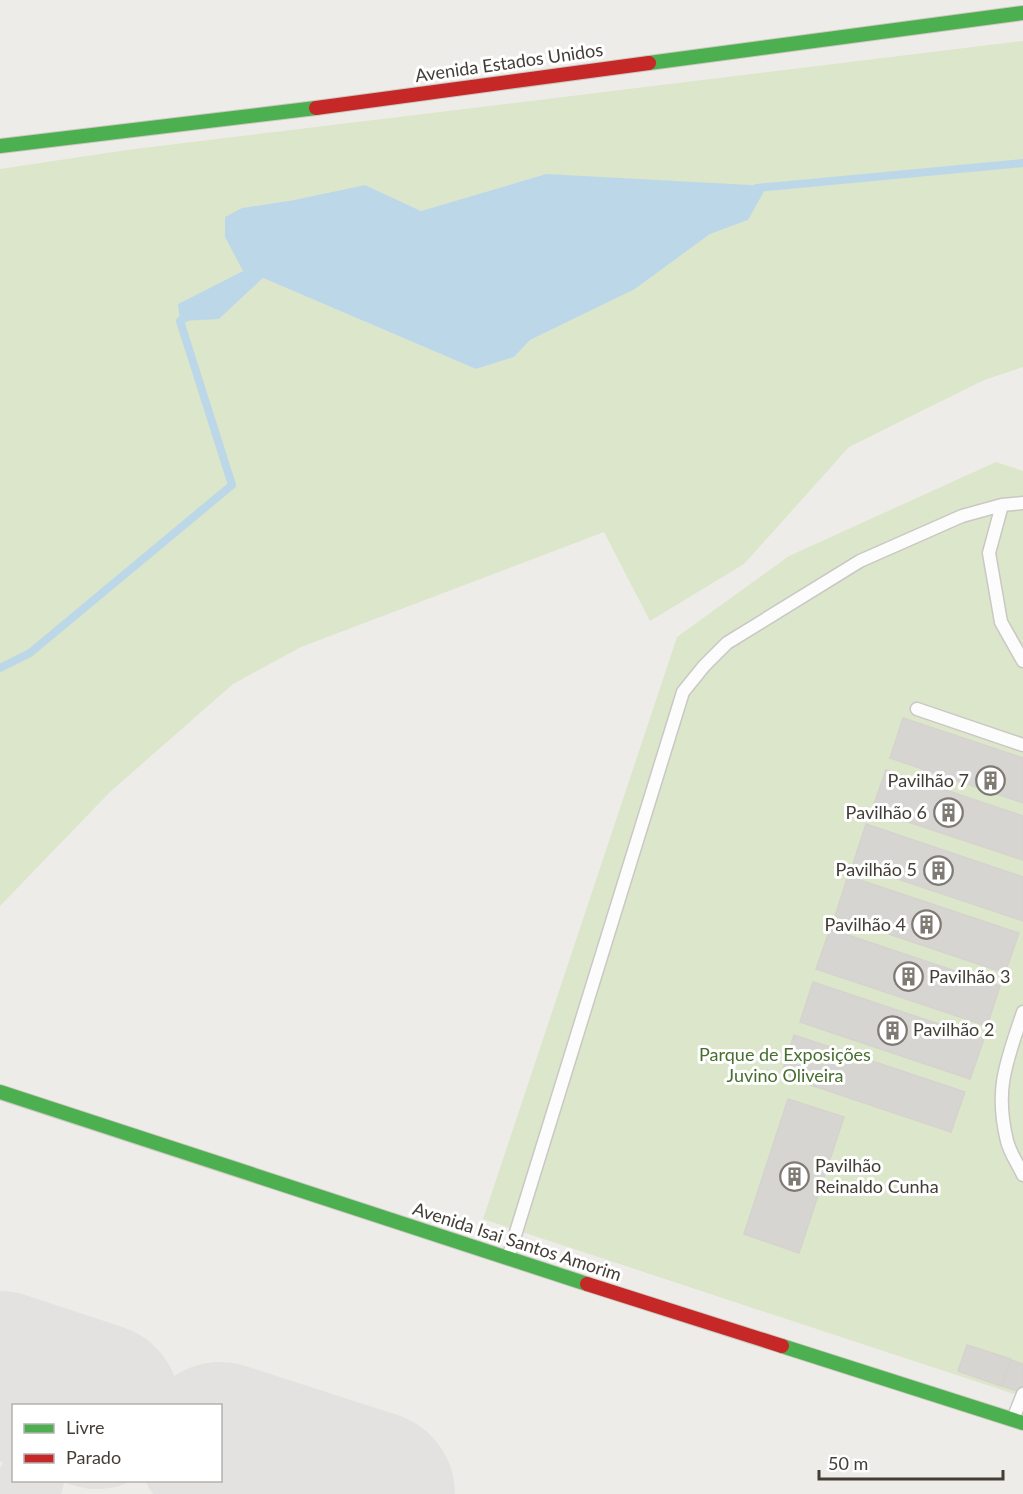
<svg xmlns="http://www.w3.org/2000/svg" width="1023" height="1494" viewBox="0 0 1023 1494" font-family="Lato,sans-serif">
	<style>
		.green { fill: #dbe6ca; fill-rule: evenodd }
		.water { fill: #bcd7e8 }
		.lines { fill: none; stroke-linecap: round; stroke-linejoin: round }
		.stream { stroke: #bcd7e8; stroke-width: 8 }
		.taxiway { stroke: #e3e2e0; stroke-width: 66 }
		.runway { stroke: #e3e2e0; stroke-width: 166 }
		.building { fill: #d7d5d1; stroke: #d6d3ce; stroke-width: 1.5 }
		.lane-casing { stroke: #cac8c4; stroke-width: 15 }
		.fast-casing { stroke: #ccc9c0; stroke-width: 16 }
		.jam-casing { stroke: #ccc9c0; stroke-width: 16 }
		.lane { stroke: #fcfcfc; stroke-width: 12 }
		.fast { stroke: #4caf50; stroke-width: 14 }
		.jam { stroke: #c62828; stroke-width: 14 }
		.labels { text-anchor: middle; stroke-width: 6; stroke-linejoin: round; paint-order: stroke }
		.street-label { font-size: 18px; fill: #433d35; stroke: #fff }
		.poi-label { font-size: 18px; fill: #433d35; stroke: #fff; text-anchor: end }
		.park-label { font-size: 18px; fill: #476e2f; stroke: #fff }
	</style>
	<rect width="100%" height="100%" fill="#eeece8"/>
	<path class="green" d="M1023 41V367L984 380 849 447 744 564 650 621 604 532 301 647 233 684 110 792 0 906V169L127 150ZM546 174 748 220 710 234 635 289 530 340 514 357 476 369 263 278 219 319 178 304 243 271 242 208 294 200 365 185 421 211Z
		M996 462 1023 471V1397L483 1219 677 637 789 556Z"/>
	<path class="water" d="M546 174 767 186 748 220 710 234 635 289 530 340 514 357 476 369 263 278 219 319 180 321 178 304 243 271 225 237V217L242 208 294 200 365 185 421 211Z"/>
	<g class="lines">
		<path class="stream" d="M757 188 1023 163
			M0 668 30 653 232 485 180 321 188 316"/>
		<path class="taxiway" d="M0 1383 17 1406
			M26 1494 31 1480"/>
		<path class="runway" d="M0 1374 97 1406
			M220 1445 372 1494"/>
	</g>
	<path class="building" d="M903 718 1023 758V803L890 758Z
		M886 770 1023 816V860L872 810Z
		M866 824 1023 877V921L853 864Z
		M848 876 1019 933 1005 973 835 916Z
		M830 929 1000 986 987 1026 816 969Z
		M813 982 984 1039 970 1079 800 1022Z
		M794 1035 965 1092 951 1132 781 1075Z
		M788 1099 844 1117 799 1253 744 1234Z
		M967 1345 1011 1359 1001 1386 958 1371Z
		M1011 1360 1023 1364V1393L1002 1386Z"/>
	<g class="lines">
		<defs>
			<path id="lane" d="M1002 505 989 553 1001 622 1023 661
				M917 709 1023 745
				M1023 1012C1007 1061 994 1088 1007 1141 1010 1153 1018 1164 1023 1175
				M508 1258 683 692 704 666 727 643 860 561 962 516 1002 505 1023 503
				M1013 1419 1023 1394"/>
			<path id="fast" d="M649 63 1023 13
				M0 146 316 108
				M0 1092 587 1284
				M782 1346 1023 1423"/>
			<path id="jam" d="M316 108 649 63
				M587 1284 782 1346"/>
		</defs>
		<use href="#lane" class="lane-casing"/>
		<use href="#fast" class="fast-casing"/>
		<use href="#jam" class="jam-casing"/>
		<use href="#lane" class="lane"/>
		<use href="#fast" class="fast"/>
		<use href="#jam" class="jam"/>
	</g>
	<defs>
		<symbol id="building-ring" viewBox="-11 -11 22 22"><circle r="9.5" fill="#fff" stroke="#7f7a74" stroke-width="1.5"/><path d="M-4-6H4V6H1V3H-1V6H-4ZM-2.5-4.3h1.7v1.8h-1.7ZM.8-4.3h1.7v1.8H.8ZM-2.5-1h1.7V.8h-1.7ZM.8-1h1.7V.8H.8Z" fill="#7f7a74"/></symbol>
	</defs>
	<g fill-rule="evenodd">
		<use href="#building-ring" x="974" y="764" width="33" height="33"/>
		<use href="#building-ring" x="932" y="796" width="33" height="33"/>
		<use href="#building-ring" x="922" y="854" width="33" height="33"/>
		<use href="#building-ring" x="910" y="908" width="33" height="33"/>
		<use href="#building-ring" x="892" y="960" width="33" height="33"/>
		<use href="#building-ring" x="876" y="1014" width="33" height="33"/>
		<use href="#building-ring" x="778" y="1160" width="33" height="33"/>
	</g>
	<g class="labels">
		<g class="street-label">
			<text transform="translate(509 63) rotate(-8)" y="6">Avenida Estados Unidos</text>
			<text transform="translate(517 1242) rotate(18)" y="6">Avenida Isai Santos Amorim</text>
		</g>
		<g class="poi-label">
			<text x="969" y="787">Pavilhão 7</text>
			<text x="927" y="819">Pavilhão 6</text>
			<text x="917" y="876">Pavilhão 5</text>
			<text x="906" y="931">Pavilhão 4</text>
			<text x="929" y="983" text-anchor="start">Pavilhão 3</text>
			<text x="913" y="1036" text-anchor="start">Pavilhão 2</text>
			<text x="815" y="1172" text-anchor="start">Pavilhão<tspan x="815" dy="21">Reinaldo Cunha</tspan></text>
		</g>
		<g class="park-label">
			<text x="785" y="1061">Parque de Exposições<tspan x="785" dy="21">Juvino Oliveira</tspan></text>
		</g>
	</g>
	<rect x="12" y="1404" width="210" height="78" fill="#ffffff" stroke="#b4b1ae" stroke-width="1.5"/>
	<rect x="24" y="1424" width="30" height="9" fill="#4caf50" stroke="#b4b1ae" stroke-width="1.5"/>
	<text x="66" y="1434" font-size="18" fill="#433d35">Livre</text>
	<rect x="24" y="1454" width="30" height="9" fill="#c62828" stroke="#b4b1ae" stroke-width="1.5"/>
	<text x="66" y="1464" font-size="18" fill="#433d35">Parado</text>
	<path d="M819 1470v9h184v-9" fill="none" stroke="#433d35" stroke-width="3"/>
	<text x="828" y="1470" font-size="18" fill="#433d35" stroke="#ffffff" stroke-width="4.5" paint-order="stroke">50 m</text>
</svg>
